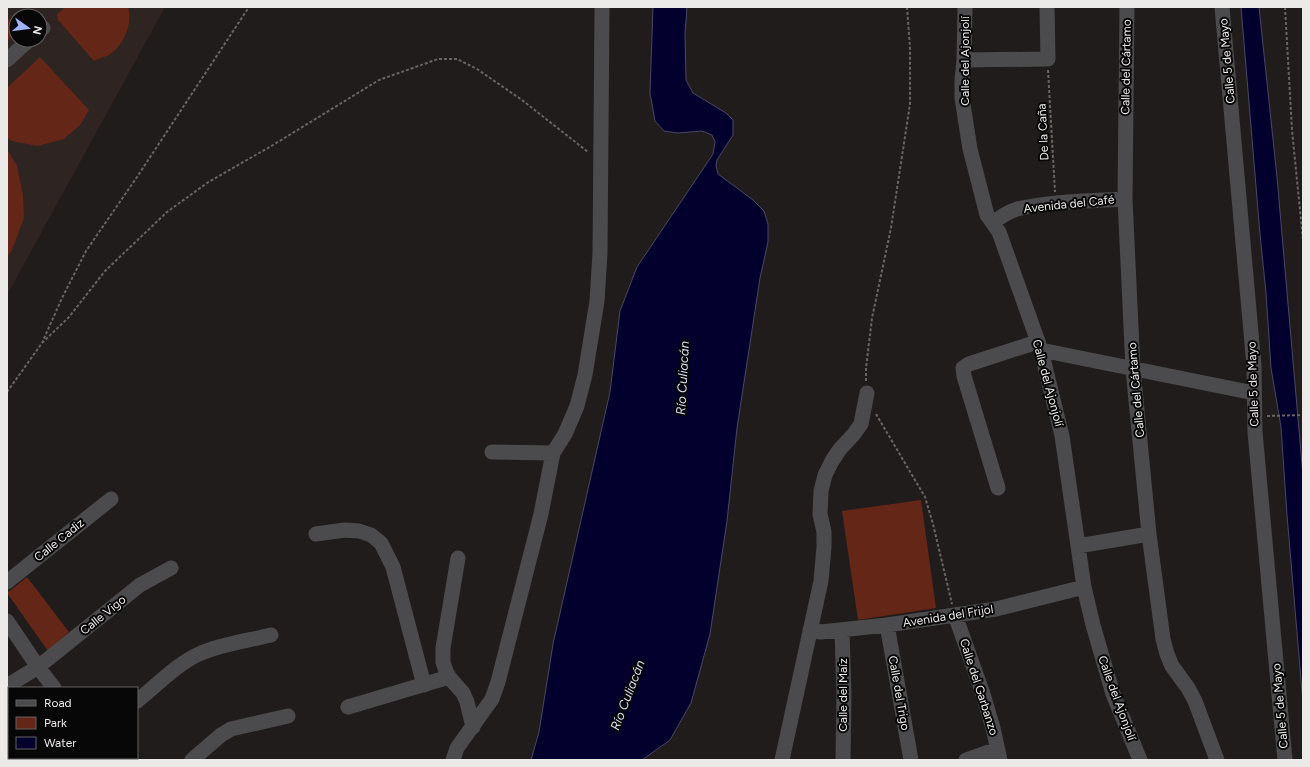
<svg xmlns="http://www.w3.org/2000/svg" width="1310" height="767" viewBox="0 0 1310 767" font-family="Figtree,sans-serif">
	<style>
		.built { fill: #2e2422; fill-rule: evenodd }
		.green { fill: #642617 }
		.water { fill: #04002e; stroke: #4a4666 }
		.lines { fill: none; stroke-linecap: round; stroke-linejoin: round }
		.path { stroke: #686463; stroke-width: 2; stroke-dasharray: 3 2; stroke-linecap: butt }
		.minor { stroke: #4b4b4d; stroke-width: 15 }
		.labels { text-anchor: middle; stroke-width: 4; stroke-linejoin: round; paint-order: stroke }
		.street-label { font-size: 12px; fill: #ece9e9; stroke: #080707 }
		.water-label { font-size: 13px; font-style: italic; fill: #d6ddf3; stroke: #080707 }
	</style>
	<rect width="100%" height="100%" fill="#201c1b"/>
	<path class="built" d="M7 7H165L7 295ZM16 16H40V40H16Z"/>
	<path class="green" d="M65 7H128C133 24 124 45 109 55 104 57 98 59 94 61L58 20 57 14Z
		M7 17 16 30V33L7 41Z
		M40 57 89 110 81 124 64 139 37 146 12 141 7 138V88Z
		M7 149 17 166 23 196 24 218 12 250 7 257Z
		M921 500 936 608 858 620 842 511Z
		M27 577 69 632 48 651 7 593Z"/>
	<path class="water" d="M653 7H687L685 34 686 80 693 93 726 113 733 120V135L717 160 716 166 718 174 753 200 764 211 768 224V242L760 278 737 428 727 521 710 634 691 703 670 740 642 760H531L539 732 553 644 610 392 620 311 637 267 713 154 715 142 712 135 702 131 677 133 664 131 655 121 650 93Z
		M1241 7H1259L1277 177 1303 476V703L1287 515 1281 427 1271 368 1266 293 1260 234Z"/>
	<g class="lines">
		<path class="path" d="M1285 7 1292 130 1303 240
			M1048 70 1055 192
			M42 343 69 317 105 271 167 212 207 183 273 145 379 80 438 59H457L477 69 522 100 588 152
			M866 381V368L872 318 891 228 910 104V48L907 7
			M7 392 42 343 62 298 86 251 137 177 249 7
			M876 414 925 497 933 524 952 604
			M1267 416 1303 415"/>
		<path class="minor" d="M965 7 964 60 962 79V98L970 149 987 215 999 232 1041 350 1062 436 1084 587 1093 625 1113 694 1140 760
			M1127 7 1125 199 1133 369 1149 534 1163 639 1167 654 1172 666 1188 688 1195 701 1217 760
			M1222 7 1254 366 1255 432 1285 760
			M40 30 43 28
			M7 60 29 40
			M964 60 1048 59 1047 7
			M993 223C1000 217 1008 212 1017 209 1052 201 1089 201 1125 199
			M1041 350 1254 393
			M492 452 553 453
			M998 488 964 376 963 368 969 364 1037 342
			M316 534 345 530 359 531 371 535 381 543 393 567 424 685
			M1078 546 1149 534
			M458 558 443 648V662L446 671 449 677 463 693 467 702 473 727
			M7 582 111 499
			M955 615 982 691 993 728 1000 760
			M7 621 38 667 54 688
			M887 625 911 760
			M810 630 821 632 887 625 996 609 1084 587
			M842 630 844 696 843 760
			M7 686 38 667 140 585 171 568
			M137 701C156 686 177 664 199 654 221 644 247 641 271 635
			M348 707 449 677
			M125 758 128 760
			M67 760 69 758
			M192 760 221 735 231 729 288 716
			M453 760 457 748 492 699 498 682 541 514 553 453 565 434 577 406 585 375 597 301 600 253 602 7
			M782 760 821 581 824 547V532L820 514 821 491 825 475 832 461 840 449 854 434 861 424 867 393
			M966 760 997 749"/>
	</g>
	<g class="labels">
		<g class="street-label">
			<text transform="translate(965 61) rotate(-90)" y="4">Calle del Ajonjolí</text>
			<text transform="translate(1227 61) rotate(-95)" y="4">Calle 5 de Mayo</text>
			<text transform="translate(1126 67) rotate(-89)" y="4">Calle del Cártamo</text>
			<text transform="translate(1043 132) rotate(-93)" y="4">De la Caña</text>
			<text transform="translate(1069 204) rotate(-6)" y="4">Avenida del Café</text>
			<text transform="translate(1048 383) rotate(75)" y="4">Calle del Ajonjolí</text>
			<text transform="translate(1253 384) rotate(-92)" y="4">Calle 5 de Mayo</text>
			<text transform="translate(1136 390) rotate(-95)" y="4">Calle del Cártamo</text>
			<text transform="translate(59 540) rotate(-39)" y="4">Calle Cadiz</text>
			<text transform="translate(103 615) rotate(-39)" y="4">Calle Vigo</text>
			<text transform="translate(948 616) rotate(-9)" y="4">Avenida del Frijol</text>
			<text transform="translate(979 687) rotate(72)" y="4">Calle del Garbanzo</text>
			<text transform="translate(899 693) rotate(80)" y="4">Calle del Trigo</text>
			<text transform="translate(843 695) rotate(-90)" y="4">Calle del Maíz</text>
			<text transform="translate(1117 698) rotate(70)" y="4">Calle del Ajonjolí</text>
			<text transform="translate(1280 706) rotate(-95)" y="4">Calle 5 de Mayo</text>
		</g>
		<g class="water-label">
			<text transform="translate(682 378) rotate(-87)" y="5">Río Culiacán</text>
			<text transform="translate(627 695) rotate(-69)" y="5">Río Culiacán</text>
		</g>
	</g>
	<rect width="1310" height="767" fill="none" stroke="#ece9e9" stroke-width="16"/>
	<rect x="8" y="687" width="130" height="72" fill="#080707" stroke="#636161"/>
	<rect x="16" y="700" width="20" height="6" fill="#4b4b4d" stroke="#636161"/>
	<text x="44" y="707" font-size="12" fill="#ece9e9">Road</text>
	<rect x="16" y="717" width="20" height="12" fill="#642617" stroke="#636161"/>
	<text x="44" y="727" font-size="12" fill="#ece9e9">Park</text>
	<rect x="16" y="737" width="20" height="12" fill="#04002e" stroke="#636161"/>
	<text x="44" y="747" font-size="12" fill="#ece9e9">Water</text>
	<g transform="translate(28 28) rotate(104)"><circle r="19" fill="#080707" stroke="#636161"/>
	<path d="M0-3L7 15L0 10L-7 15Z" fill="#a0b3fd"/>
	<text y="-6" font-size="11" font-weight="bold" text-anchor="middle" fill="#ece9e9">N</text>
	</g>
</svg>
